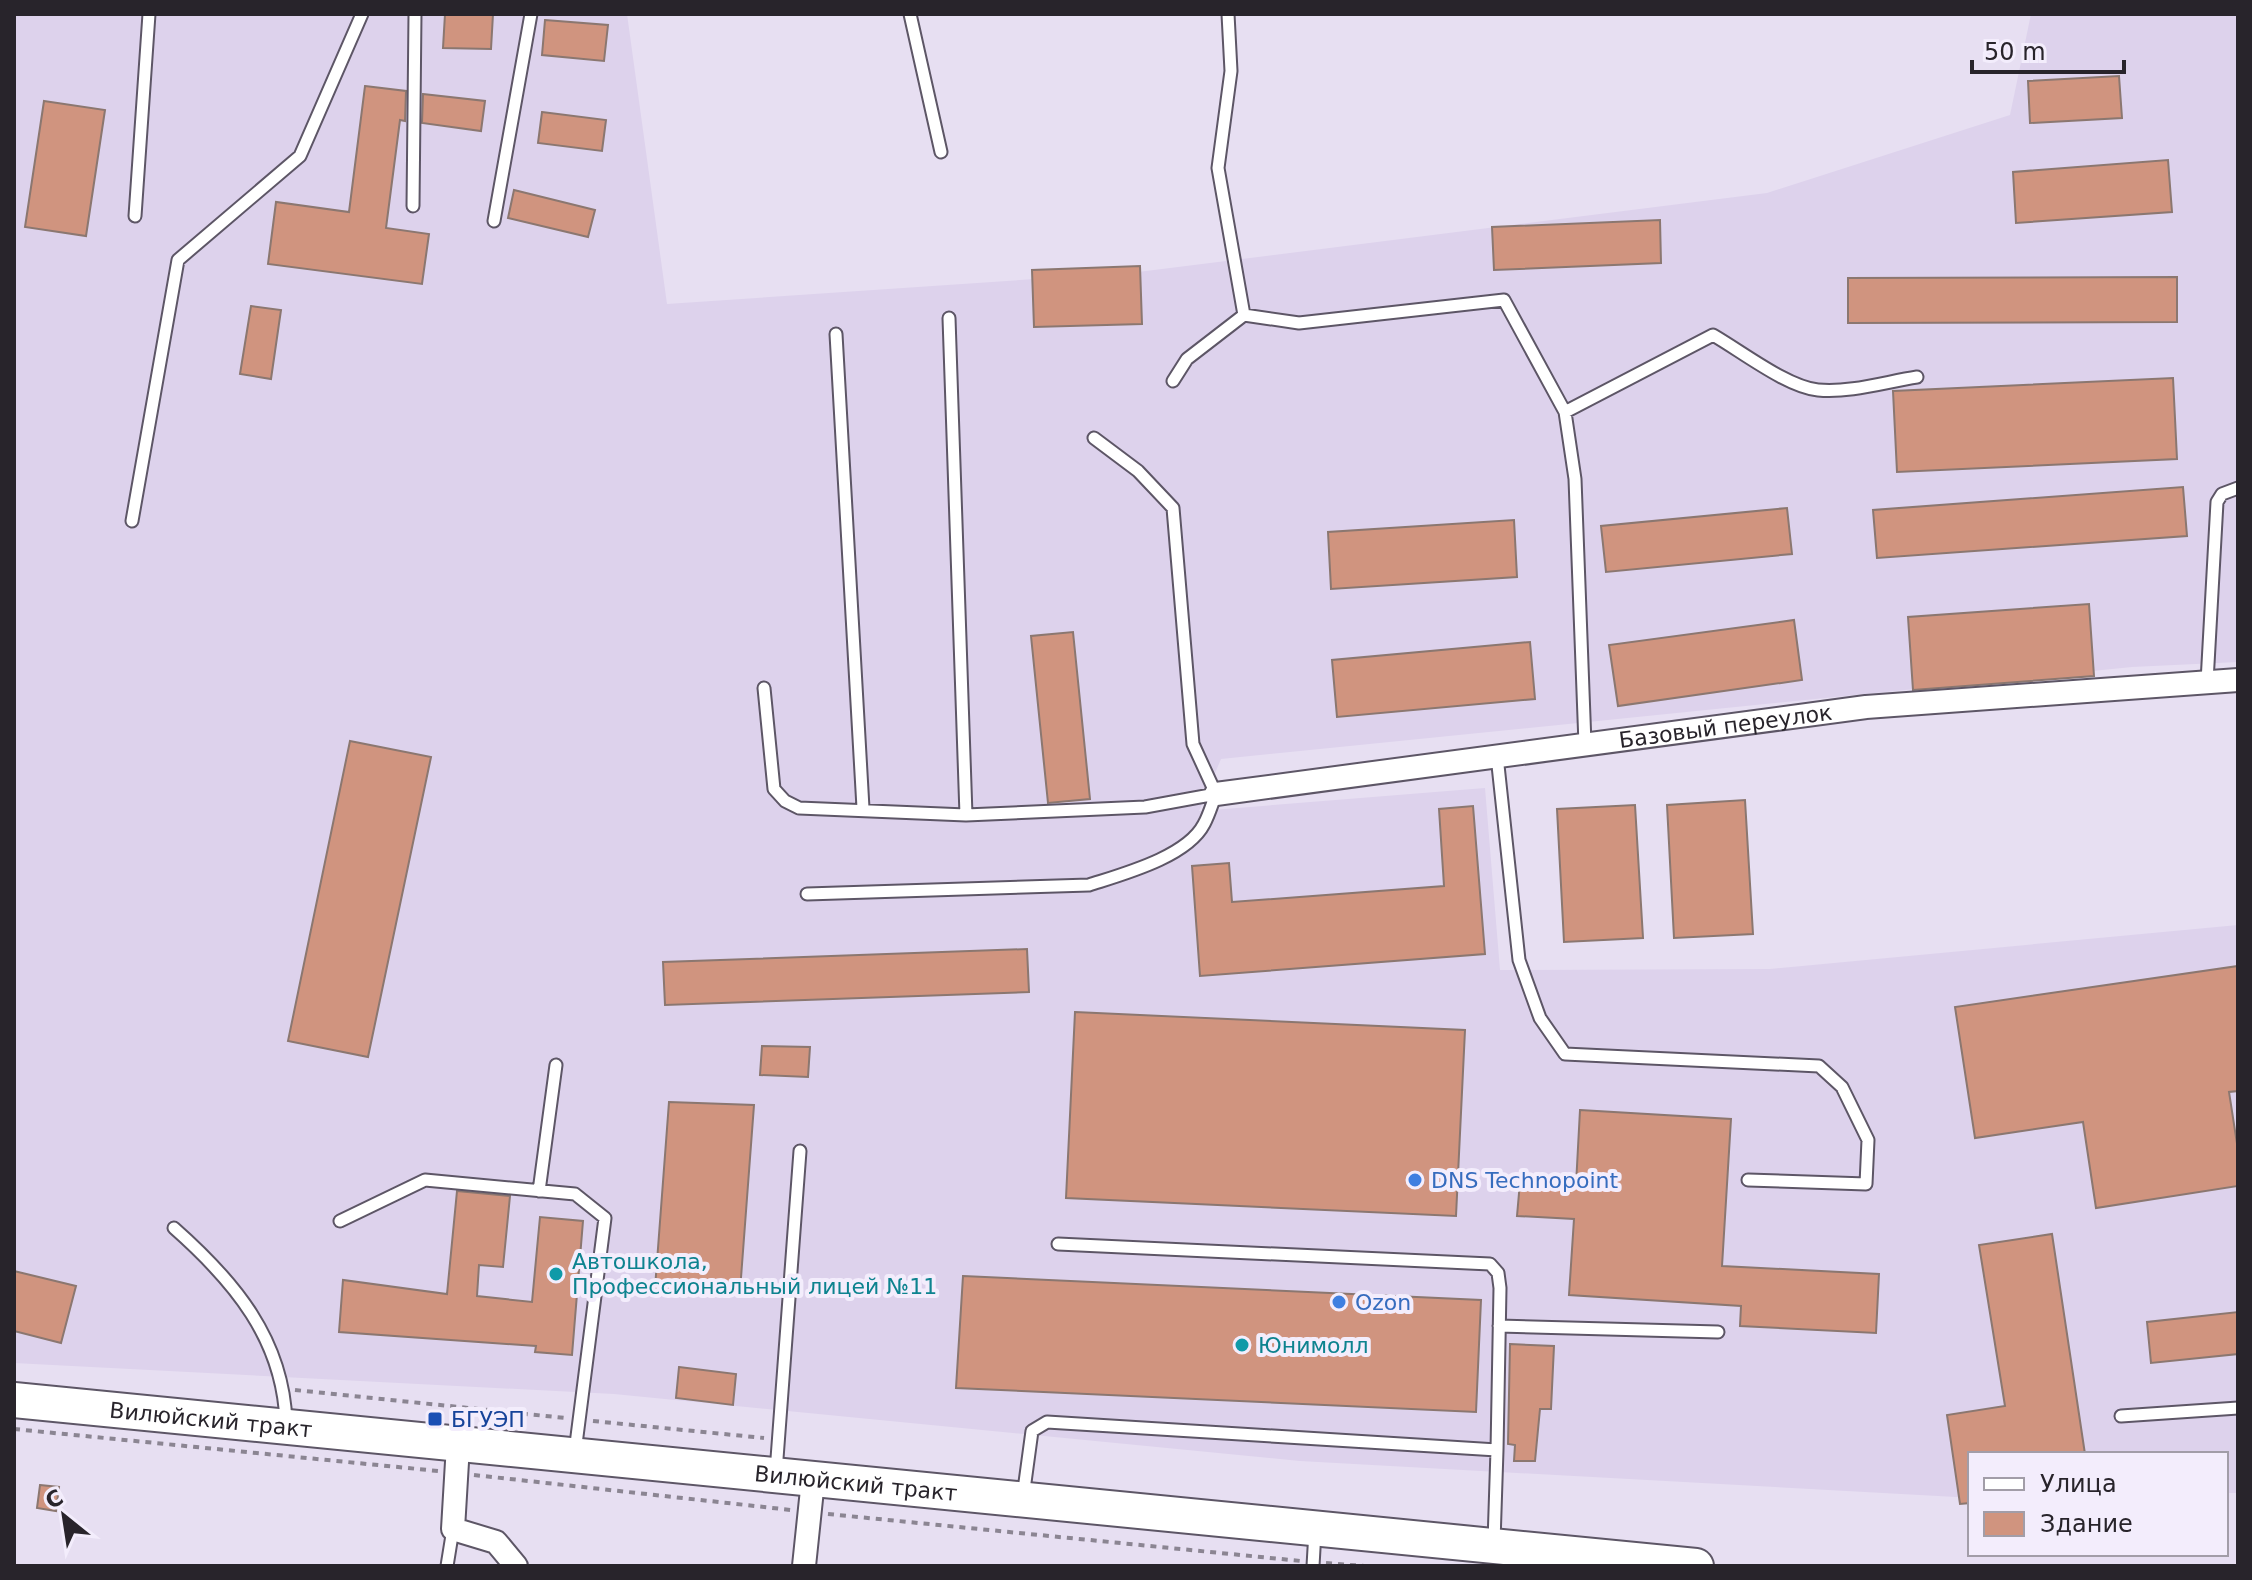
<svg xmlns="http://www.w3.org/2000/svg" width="2252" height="1580" viewBox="0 0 2252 1580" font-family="'DejaVu Sans',sans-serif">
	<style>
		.built { fill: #ddd2ec }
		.building { fill: #d0947f; stroke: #8b7770; stroke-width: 2 }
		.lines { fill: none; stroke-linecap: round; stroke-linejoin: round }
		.lane-casing { stroke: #5d5666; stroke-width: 15 }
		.street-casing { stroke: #5d5666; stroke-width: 26 }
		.primary-casing { stroke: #5d5666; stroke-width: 38 }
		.path { stroke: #8b8592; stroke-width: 4; stroke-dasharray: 6 6; stroke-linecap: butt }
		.lane { stroke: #fff; stroke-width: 11 }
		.street { stroke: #fff; stroke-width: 22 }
		.primary { stroke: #fff; stroke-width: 34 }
		.shop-dot { fill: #3f7fe0; stroke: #f3edfc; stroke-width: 3 }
		.culture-dot { fill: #0f9aa8; stroke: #f3edfc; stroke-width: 3 }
		.transit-dot { fill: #1a4fb4; stroke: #f3edfc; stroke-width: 3 }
		.labels { text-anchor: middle; stroke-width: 8; stroke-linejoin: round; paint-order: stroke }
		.street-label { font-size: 22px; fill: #28242b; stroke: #f3edfc }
		.shop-label { font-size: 22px; fill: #366cbe; stroke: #f3edfc; text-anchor: start }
		.culture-label { font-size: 22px; fill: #0d838f; stroke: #f3edfc; text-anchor: start }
		.transit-label { font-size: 22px; fill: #164399; stroke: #f3edfc; text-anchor: start }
	</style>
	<rect width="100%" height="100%" fill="#e7dff2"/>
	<path class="built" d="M14 14H627L667 304 1138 272 1767 193 2010 115 2031 14H2238V662L2132 667 1221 759 1199 811 1485 788 1500 970 1770 969 2238 925V1493H2226V1454H1970V1496L1956 1497 1300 1461 614 1394 14 1363Z"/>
	<path class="building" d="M445 14H493L491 49 443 48Z
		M545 20 608 25 604 61 542 55Z
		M2119 76 2122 118 2030 123 2028 81Z
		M365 86 406 91 405 121 400 120 386 228 429 234 422 284 268 264 276 202 349 212Z
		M423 94 485 101 481 131 422 123Z
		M44 101 105 110 86 236 25 227Z
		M542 112 606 120 602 151 538 143Z
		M2168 160 2172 212 2016 223 2013 172Z
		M514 190 595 210 588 237 508 218Z
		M1660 220 1661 263 1494 270 1492 227Z
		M1140 266 1142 324 1034 327 1032 270Z
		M2177 277V322L1848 323V278Z
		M251 306 281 310 271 379 240 374Z
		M2173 378 2177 459 1897 472 1893 391Z
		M2183 487 2187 536 1877 558 1873 510Z
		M1787 508 1792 554 1606 572 1601 526Z
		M1514 520 1517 577 1331 589 1328 532Z
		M2089 604 2094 676 1913 690 1908 617Z
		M1794 620 1802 680 1618 706 1609 645Z
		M1073 632 1090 799 1048 803 1031 636Z
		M1530 642 1535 699 1337 717 1332 660Z
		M350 741 431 757 368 1057 288 1041Z
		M1745 800 1753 934 1674 938 1667 805Z
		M1635 805 1643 938 1564 942 1557 809Z
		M1473 806 1485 954 1200 976 1192 866 1229 863 1232 902 1444 886 1439 809Z
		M1027 949 1029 992 665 1005 663 962Z
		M2238 966V1091L2229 1092 2238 1150V1186L2096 1208 2083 1122 1975 1138 1955 1007Z
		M1075 1012 1465 1030 1456 1216 1066 1198Z
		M762 1046 810 1047 808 1077 760 1075Z
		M669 1102 754 1105 740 1291 655 1288Z
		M1580 1110 1731 1119 1722 1266 1879 1274 1876 1333 1740 1326 1741 1306 1569 1295 1574 1219 1517 1216 1520 1182 1576 1185Z
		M457 1191 510 1196 503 1267 479 1265 477 1296 532 1302 540 1217 583 1221 572 1355 535 1352 536 1346 339 1332 343 1280 447 1294Z
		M2052 1234 2085 1454H1970V1503L1960 1504 1947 1415 2005 1406 1979 1245Z
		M14 1271 76 1286 61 1343 14 1331Z
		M963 1276 1481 1300 1476 1412 956 1388Z
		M2238 1312V1354L2151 1363 2147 1322Z
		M1510 1344 1554 1346 1551 1409H1540L1535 1461H1514L1515 1445 1508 1444Z
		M679 1367 736 1374 733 1405 676 1398Z
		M40 1485 59 1487 56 1511 37 1508Z"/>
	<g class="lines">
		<defs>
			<path id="lane" d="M910 14 941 152
				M1228 14 1231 71 1218 168 1244 315
				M413 206 415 14
				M135 216 149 14
				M494 221 531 14
				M949 318 966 815
				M836 334 863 808
				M1173 381 1187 359 1244 315 1299 323 1504 300 1565 412 1713 335C1741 351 1787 387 1818 390 1850 393 1885 382 1917 377
				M1565 412 1575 479 1585 744
				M132 521 178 260 300 156 362 14
				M2207 682 2217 502 2222 494 2238 488
				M764 688 774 789 785 801 799 808 966 815 1145 807 1216 794
				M1497 756 1519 960 1540 1018 1565 1054 1819 1066 1842 1087 1868 1140 1866 1184 1748 1180
				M807 894 1089 885C1123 874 1187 857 1204 824 1209 815 1212 804 1216 794L1193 744 1173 508 1138 471 1094 438
				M539 1191 556 1065
				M340 1221 425 1180 575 1194 605 1218 575 1452
				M174 1228C234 1281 283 1339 286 1422
				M1058 1244 1490 1264 1498 1273 1500 1288 1497 1450
				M1499 1326 1718 1332
				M2121 1416 2238 1408
				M776 1472 800 1151
				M1023 1497 1032 1431 1047 1422 1497 1450 1494 1542
				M447 1566 453 1529
				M1313 1566 1315 1531"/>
			<g id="street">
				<path id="s1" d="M1216 794 1866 707 2238 680"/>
				<path d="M458 1445 453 1529 496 1542 516 1566"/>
				<path d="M804 1566 813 1480"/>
			</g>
			<g id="primary">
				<path id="s2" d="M14 1400 1696 1566"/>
			</g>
		</defs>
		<use href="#lane" class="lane-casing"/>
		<use href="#street" class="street-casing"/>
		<use href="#primary" class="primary-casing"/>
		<path class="path" d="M295 1390 565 1418
			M593 1421 764 1438
			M14 1429 438 1471
			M474 1475 791 1510
			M828 1514 1301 1561
			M1326 1563 1364 1566"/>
		<use href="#lane" class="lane"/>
		<use href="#street" class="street"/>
		<use href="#primary" class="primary"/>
	</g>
	<g class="shop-dot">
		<circle cx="1415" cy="1180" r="8"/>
		<circle cx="1339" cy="1302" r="8"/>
	</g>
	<g class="culture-dot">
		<circle cx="556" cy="1274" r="8"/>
		<circle cx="1242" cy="1345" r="8"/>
	</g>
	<rect class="transit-dot" x="427" y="1411" width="16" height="16" rx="4"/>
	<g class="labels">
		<g class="street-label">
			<text dy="8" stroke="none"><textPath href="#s1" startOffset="514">Базовый переулок</textPath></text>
			<text dy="8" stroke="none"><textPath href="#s2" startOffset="198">Вилюйский тракт</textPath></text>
			<text dy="8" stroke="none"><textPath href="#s2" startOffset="846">Вилюйский тракт</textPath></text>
		</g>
		<g class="shop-label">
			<text x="1431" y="1188">DNS Technopoint</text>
			<text x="1355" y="1310">Ozon</text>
		</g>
		<g class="culture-label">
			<text x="572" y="1269">Автошкола,<tspan x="572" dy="25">Профессиональный лицей №11</tspan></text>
			<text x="1258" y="1353">Юнимолл</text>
		</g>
		<g class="transit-label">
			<text x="451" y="1427">БГУЭП</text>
		</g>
	</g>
	<rect width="2252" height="1580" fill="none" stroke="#28242b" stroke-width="32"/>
	<rect x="1968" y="1452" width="260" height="104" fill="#f3edfc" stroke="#a29da8" stroke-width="2"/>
	<rect x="1984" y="1478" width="40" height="12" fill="#ffffff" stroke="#a29da8" stroke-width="2"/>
	<text x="2040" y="1492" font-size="24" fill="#28242b">Улица</text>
	<rect x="1984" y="1512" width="40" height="24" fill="#d0947f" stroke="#a29da8" stroke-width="2"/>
	<text x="2040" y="1532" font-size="24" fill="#28242b">Здание</text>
	<g transform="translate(64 1516) rotate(330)" stroke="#f3edfc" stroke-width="6" paint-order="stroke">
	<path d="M0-6L14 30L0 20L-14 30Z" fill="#28242b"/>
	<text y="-12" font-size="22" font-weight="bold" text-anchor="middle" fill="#28242b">С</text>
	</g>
	<path d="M1972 60v12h152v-12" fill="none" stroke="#28242b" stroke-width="4"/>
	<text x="1984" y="60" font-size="24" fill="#28242b" stroke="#f3edfc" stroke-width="6" paint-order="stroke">50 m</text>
</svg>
